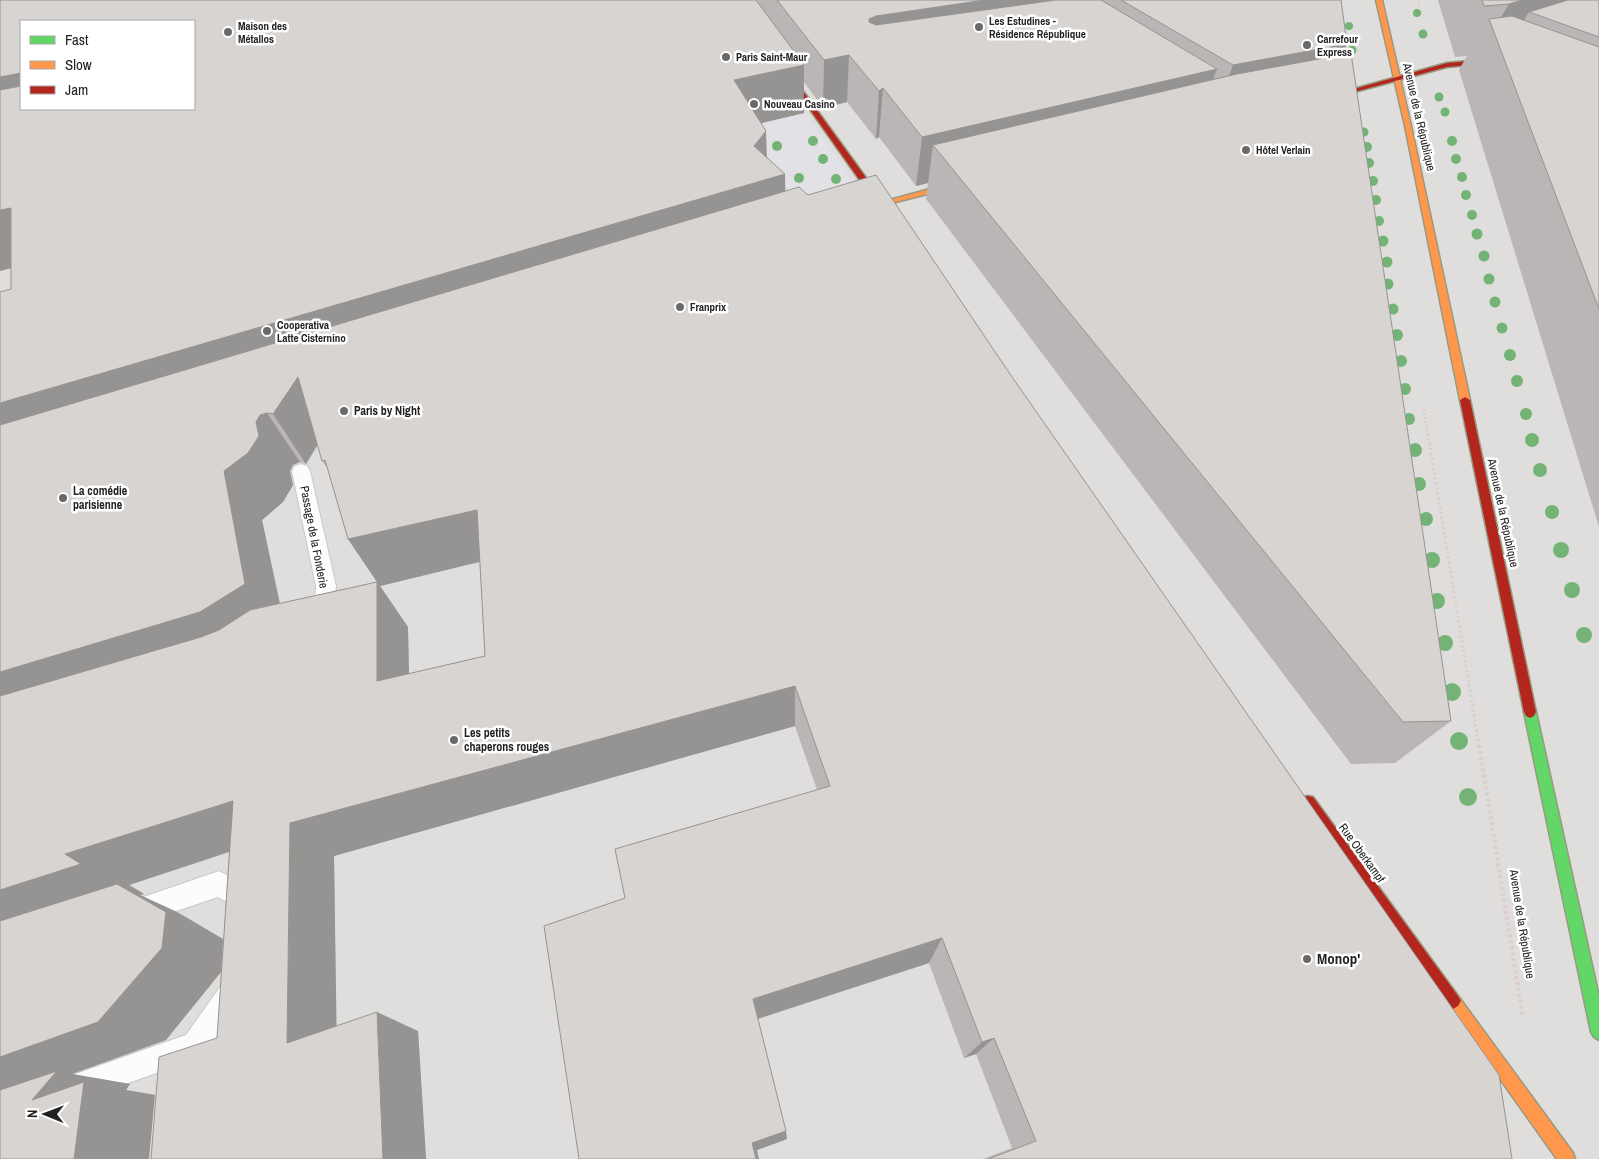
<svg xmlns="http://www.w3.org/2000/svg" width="1599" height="1159" viewBox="0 0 1599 1159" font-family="'Archivo Narrow',sans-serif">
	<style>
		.residential { fill: #dfdedc; fill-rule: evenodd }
		.plaza { fill: #e2e1e5 }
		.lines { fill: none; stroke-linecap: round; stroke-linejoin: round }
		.lane-casing { stroke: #c9c8c7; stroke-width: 2 }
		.fast-casing { stroke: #999a82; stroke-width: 3 }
		.slow-casing { stroke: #999a82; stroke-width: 3 }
		.jam-casing { stroke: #999a82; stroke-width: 3 }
		.path-far3 { stroke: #dccecd; stroke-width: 2; stroke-dasharray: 1 1; stroke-linecap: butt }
		.path-far2 { stroke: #dccecd; stroke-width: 2.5; stroke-dasharray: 2 2; stroke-linecap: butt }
		.path-far1 { stroke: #dccecd; stroke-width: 3; stroke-dasharray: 2.5 2.5; stroke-linecap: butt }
		.path { stroke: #dccecd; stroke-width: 4.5; stroke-dasharray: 3 3; stroke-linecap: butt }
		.lane { fill: #fdfcfc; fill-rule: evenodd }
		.fast { fill: #63d668; fill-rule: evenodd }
		.slow { fill: #ff974d; fill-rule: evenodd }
		.jam { fill: #b3261e; fill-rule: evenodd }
		.tree { fill: #73b476 }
		.wall { fill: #b9b6b5; fill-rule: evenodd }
		.shaded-wall { fill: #969493 }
		.building { fill: #d7d4d2; stroke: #969493 }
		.poi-dot { fill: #6a6968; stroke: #fff; stroke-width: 2 }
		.labels { text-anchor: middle; stroke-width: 5; stroke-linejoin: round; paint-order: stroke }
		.far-poi-label { font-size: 11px; font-weight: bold; fill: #222; stroke: #fff; text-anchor: start }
		.street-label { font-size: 12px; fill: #222; stroke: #fff }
		.poi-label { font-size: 12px; font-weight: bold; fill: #222; stroke: #fff; text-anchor: start }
		.near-poi-label { font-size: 15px; font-weight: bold; fill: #222; stroke: #fff; text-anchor: start }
	</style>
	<rect width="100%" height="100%" fill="#f0eeeb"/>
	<path class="residential" d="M0 0H1599V1159H0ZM21 21H194V109H21Z"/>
	<path class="plaza" d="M806 113 862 194 0 450 736 129Z"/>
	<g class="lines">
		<defs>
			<path id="lane" d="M301 464 307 466 310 471 336 586C335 602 326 630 306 623L303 617 315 598 316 586 292 471 295 466Z
				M219 871 249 886C254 897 253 905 248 916L239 920 230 916 226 907 227 902 218 897 135 925 126 921 122 912 126 903Z
				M235 977 245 980 248 990 245 1000 205 1056 74 1102 64 1098 60 1088 64 1078 186 1035 225 980Z"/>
			<path id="fast" d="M1530 706 1534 708 1536 712 1599 997V1040L1594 1037 1591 1032 1524 712 1526 708Z"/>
			<path id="slow" d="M1376 0H1382L1411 126 1470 400 1465 403 1460 400 1405 126Z
				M963 180 967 182 966 184 857 212 853 210Z
				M1453 993 1458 996 1573 1153 1575 1159H1557L1448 1006 1445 1001 1448 996Z"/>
			<path id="jam" d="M1500 54 1502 55V57L1481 64 1447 67 1321 101 1318 99 1447 63 1480 60Z
				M780 65H784L888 208V212H882L780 67Z
				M1465 397 1470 400 1536 712 1534 716 1530 718 1526 716 1524 712 1460 400Z
				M1308 796 1313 797 1458 996 1461 1001 1458 1006 1453 1009 1448 1006 1303 807 1301 802 1303 797Z"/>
		</defs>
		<use href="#lane" class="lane-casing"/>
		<use href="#fast" class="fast-casing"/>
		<use href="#slow" class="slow-casing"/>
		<use href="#jam" class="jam-casing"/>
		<path class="path-far3" d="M1418 1 1419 8"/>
		<path class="path-far2" d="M1424 409 1427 430"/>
		<path class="path-far1" d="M1427 428 1479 746"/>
		<path class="path" d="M1479 745 1523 1018"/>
		<use href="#lane" class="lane"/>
		<use href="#fast" class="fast"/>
		<use href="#slow" class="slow"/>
		<use href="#jam" class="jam"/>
	</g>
	<g class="tree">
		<circle cx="1417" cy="13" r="4"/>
		<circle cx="1349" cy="26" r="4"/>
		<circle cx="1423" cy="34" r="4.5"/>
		<circle cx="1352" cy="50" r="4.5"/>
		<circle cx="1439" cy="97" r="4.5"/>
		<circle cx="1445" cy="112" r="4.5"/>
		<circle cx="1364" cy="132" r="4.5"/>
		<circle cx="813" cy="141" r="5"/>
		<circle cx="1452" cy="141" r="5"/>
		<circle cx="777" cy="146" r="5"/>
		<circle cx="1367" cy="147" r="5"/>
		<circle cx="823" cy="159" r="5"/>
		<circle cx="1456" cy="159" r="5"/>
		<circle cx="1369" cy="163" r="5"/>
		<circle cx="1462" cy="177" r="5"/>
		<circle cx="799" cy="178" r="5"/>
		<circle cx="836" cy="179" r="5"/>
		<circle cx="1373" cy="181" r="5"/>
		<circle cx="1466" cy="195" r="5"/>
		<circle cx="1376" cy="200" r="5"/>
		<circle cx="1472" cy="215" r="5"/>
		<circle cx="1379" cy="221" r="5"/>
		<circle cx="1477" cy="234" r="5.5"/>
		<circle cx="1383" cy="241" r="5.5"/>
		<circle cx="1484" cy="256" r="5.5"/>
		<circle cx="1387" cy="262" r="5.5"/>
		<circle cx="1489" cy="279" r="5.5"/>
		<circle cx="1388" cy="284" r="5.5"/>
		<circle cx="1495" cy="302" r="5.5"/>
		<circle cx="1393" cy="309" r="5.5"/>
		<circle cx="1502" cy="328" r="5.5"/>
		<circle cx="1397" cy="335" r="6"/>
		<circle cx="1510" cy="355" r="6"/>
		<circle cx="1401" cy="361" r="6"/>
		<circle cx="1517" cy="381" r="6"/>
		<circle cx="1405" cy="389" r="6"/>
		<circle cx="1526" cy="414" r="6"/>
		<circle cx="1409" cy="419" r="6"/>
		<circle cx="1532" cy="440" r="7"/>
		<circle cx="1415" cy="450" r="7"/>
		<circle cx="1540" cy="470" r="7"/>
		<circle cx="1419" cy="484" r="7"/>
		<circle cx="1552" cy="512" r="7"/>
		<circle cx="1426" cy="519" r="7"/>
		<circle cx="1561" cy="550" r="8"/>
		<circle cx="1432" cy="560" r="8"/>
		<circle cx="1572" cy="590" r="8"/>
		<circle cx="1437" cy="601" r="8"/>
		<circle cx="1584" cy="635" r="8"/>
		<circle cx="1445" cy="643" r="8"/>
		<circle cx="1452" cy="692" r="9"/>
		<circle cx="1459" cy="741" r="9"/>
		<circle cx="1468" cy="797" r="9"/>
	</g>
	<path class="wall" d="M0 0H1341L1347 44 1343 54 1451 721 1395 763 1351 764 926 199 928 183 916 186 879 137 876 139 847 102 823 108 804 82V113L761 123 766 131 767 158 785 174V191L1512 1159H983L1012 1148 976 1054 964 1058 929 963 758 1019 787 1139 757 1150 625 898 817 790 795 726 334 856 336 1026 418 1031 426 1159H151L217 1038 229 852 129 885 144 894 140 895 177 912 223 939 221 972 166 1040 72 1074 130 1084 126 1090 155 1095 0 1159 11 289V268L0 271ZM21 21H194V109H21ZM318 445 322 461 328 469 348 539 377 582 280 603 262 520 283 502 293 485 290 471 293 465 300 462 306 464ZM480 562 485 656 409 674 408 627 380 586Z
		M1438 0H1599V527L1459 70 1467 56 1455 57Z"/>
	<path class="shaded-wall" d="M985 0H1091L873 62 869 19 876 16Z
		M1522 0H1599L1529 12 1508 46 1493 30 1509 4Z
		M1347 44 1325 92 1215 113 1233 65Z
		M849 55 847 102 823 108 824 60Z
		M804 65V113L736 129 734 80Z
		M1217 69 1199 117 933 145 928 183 916 186 922 137Z
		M21 73V109L0 133V77Z
		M883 88 879 137 876 139 879 91Z
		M766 131 767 179 785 174 786 225 0 468V403L754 146Z
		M11 208 50 258 0 271V210Z
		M298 377 328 427 306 464 273 414Z
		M267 413 300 462 293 465 290 471 293 485 283 502 262 520 285 629 0 732V672L224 471 260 415Z
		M477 510 499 557 380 586 408 627 410 722 377 681V582L348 539Z
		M795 686V726L334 856 337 1059 287 1043 290 823Z
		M233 801 280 835 129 885 144 894 140 895 177 912 223 939 221 972 166 1040 72 1074 130 1084 126 1090 155 1095 149 1159H74L0 1099V890L65 854Z
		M942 938 929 963 757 1019 753 999Z
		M377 1012 418 1031 426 1159H383Z
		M994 1038 976 1054 964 1058 982 1042Z
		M786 1131 787 1139 757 1150 759 1159H756L752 1143Z"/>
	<path class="building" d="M0 0H756L804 65 734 80 766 131 754 146 785 174 0 403V292L11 289V208L0 210V90L21 86V109H194V21H21V73L0 77Z
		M777 0H985L876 16 869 19V22L876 25 1056 0H1101L1217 69 922 137 883 88 879 91 849 55 824 60Z
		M1121 0H1341L1347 44 1233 65Z
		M1482 0H1522L1509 4 1484 6Z
		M1568 0H1599V37L1529 12Z
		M1512 16 1599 47V309L1489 19Z
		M1351 53 1451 721 1403 722 933 145 1237 74Z
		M876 175 1010 374 1499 1075 1512 1159H988L1036 1141 994 1038 982 1042 942 938 753 999 786 1131 752 1143 756 1159H579L544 926 625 898 615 849 830 786 795 686 290 823 287 1043 377 1012 383 1159H151L159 1057 217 1038 233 801 65 854 81 864 0 890V696L201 637 219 630 250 610 377 582V681L485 656 477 510 348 539 325 460 322 461 298 377 273 414 267 413 260 415 256 422 259 436 248 453 224 471 245 584 200 612 0 672V425L799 187 808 195Z
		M117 884 166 912 162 948 98 1022 0 1057V921Z
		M57 1071 32 1100 84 1082 74 1159H0V1090Z"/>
	<g class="poi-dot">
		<circle cx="979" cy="27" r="5"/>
		<circle cx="228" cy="32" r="5"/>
		<circle cx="1307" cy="45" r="5"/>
		<circle cx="726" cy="57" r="5"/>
		<circle cx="754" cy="104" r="5"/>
		<circle cx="1246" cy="150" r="5"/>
		<circle cx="680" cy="307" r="5"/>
		<circle cx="267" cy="331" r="5"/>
		<circle cx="344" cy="411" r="5"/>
		<circle cx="63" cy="498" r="5"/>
		<circle cx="454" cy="740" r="5"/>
		<circle cx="1307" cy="959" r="5"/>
	</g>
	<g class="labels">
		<g class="far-poi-label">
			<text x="989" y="25">Les Estudines -<tspan x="989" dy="13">Résidence République</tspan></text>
			<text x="238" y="30">Maison des<tspan x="238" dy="13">Métallos</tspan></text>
			<text x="1317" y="43">Carrefour<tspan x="1317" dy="13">Express</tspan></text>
			<text x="736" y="61">Paris Saint-Maur</text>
			<text x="764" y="108">Nouveau Casino</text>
			<text x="1256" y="154">Hôtel Verlain</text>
			<text x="690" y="311">Franprix</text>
			<text x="277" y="329">Cooperativa<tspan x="277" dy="13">Latte Cisternino</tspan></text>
		</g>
		<g class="street-label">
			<text transform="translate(1419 117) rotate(77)" y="4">Avenue de la République</text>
			<text transform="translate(1503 513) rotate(78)" y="4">Avenue de la République</text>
			<text transform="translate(314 537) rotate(79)" y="4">Passage de la Fonderie</text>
			<text transform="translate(1362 853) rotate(54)" y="4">Rue Oberkampf</text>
			<text transform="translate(1522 924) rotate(81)" y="4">Avenue de la République</text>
		</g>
		<g class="poi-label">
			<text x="354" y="415">Paris by Night</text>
			<text x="73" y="495">La comédie<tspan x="73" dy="14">parisienne</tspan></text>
			<text x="464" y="737">Les petits<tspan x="464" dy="14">chaperons rouges</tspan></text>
		</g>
		<g class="near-poi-label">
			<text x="1317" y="964">Monop'</text>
		</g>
	</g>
	<rect x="20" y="20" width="175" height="90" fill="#ffffff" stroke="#a7a7a7"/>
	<rect x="30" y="36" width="25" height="8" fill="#63d668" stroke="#a7a7a7"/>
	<text x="65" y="45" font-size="15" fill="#222222">Fast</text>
	<rect x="30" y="61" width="25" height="8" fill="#ff974d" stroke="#a7a7a7"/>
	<text x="65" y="70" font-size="15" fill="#222222">Slow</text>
	<rect x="30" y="86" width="25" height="8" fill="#b3261e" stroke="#a7a7a7"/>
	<text x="65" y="95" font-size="15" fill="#222222">Jam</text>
	<g transform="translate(45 1114) rotate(271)" stroke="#ffffff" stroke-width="4" paint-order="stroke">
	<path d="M0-4L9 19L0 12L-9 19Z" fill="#222222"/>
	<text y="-8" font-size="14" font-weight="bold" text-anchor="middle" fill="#222222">N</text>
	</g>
</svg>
